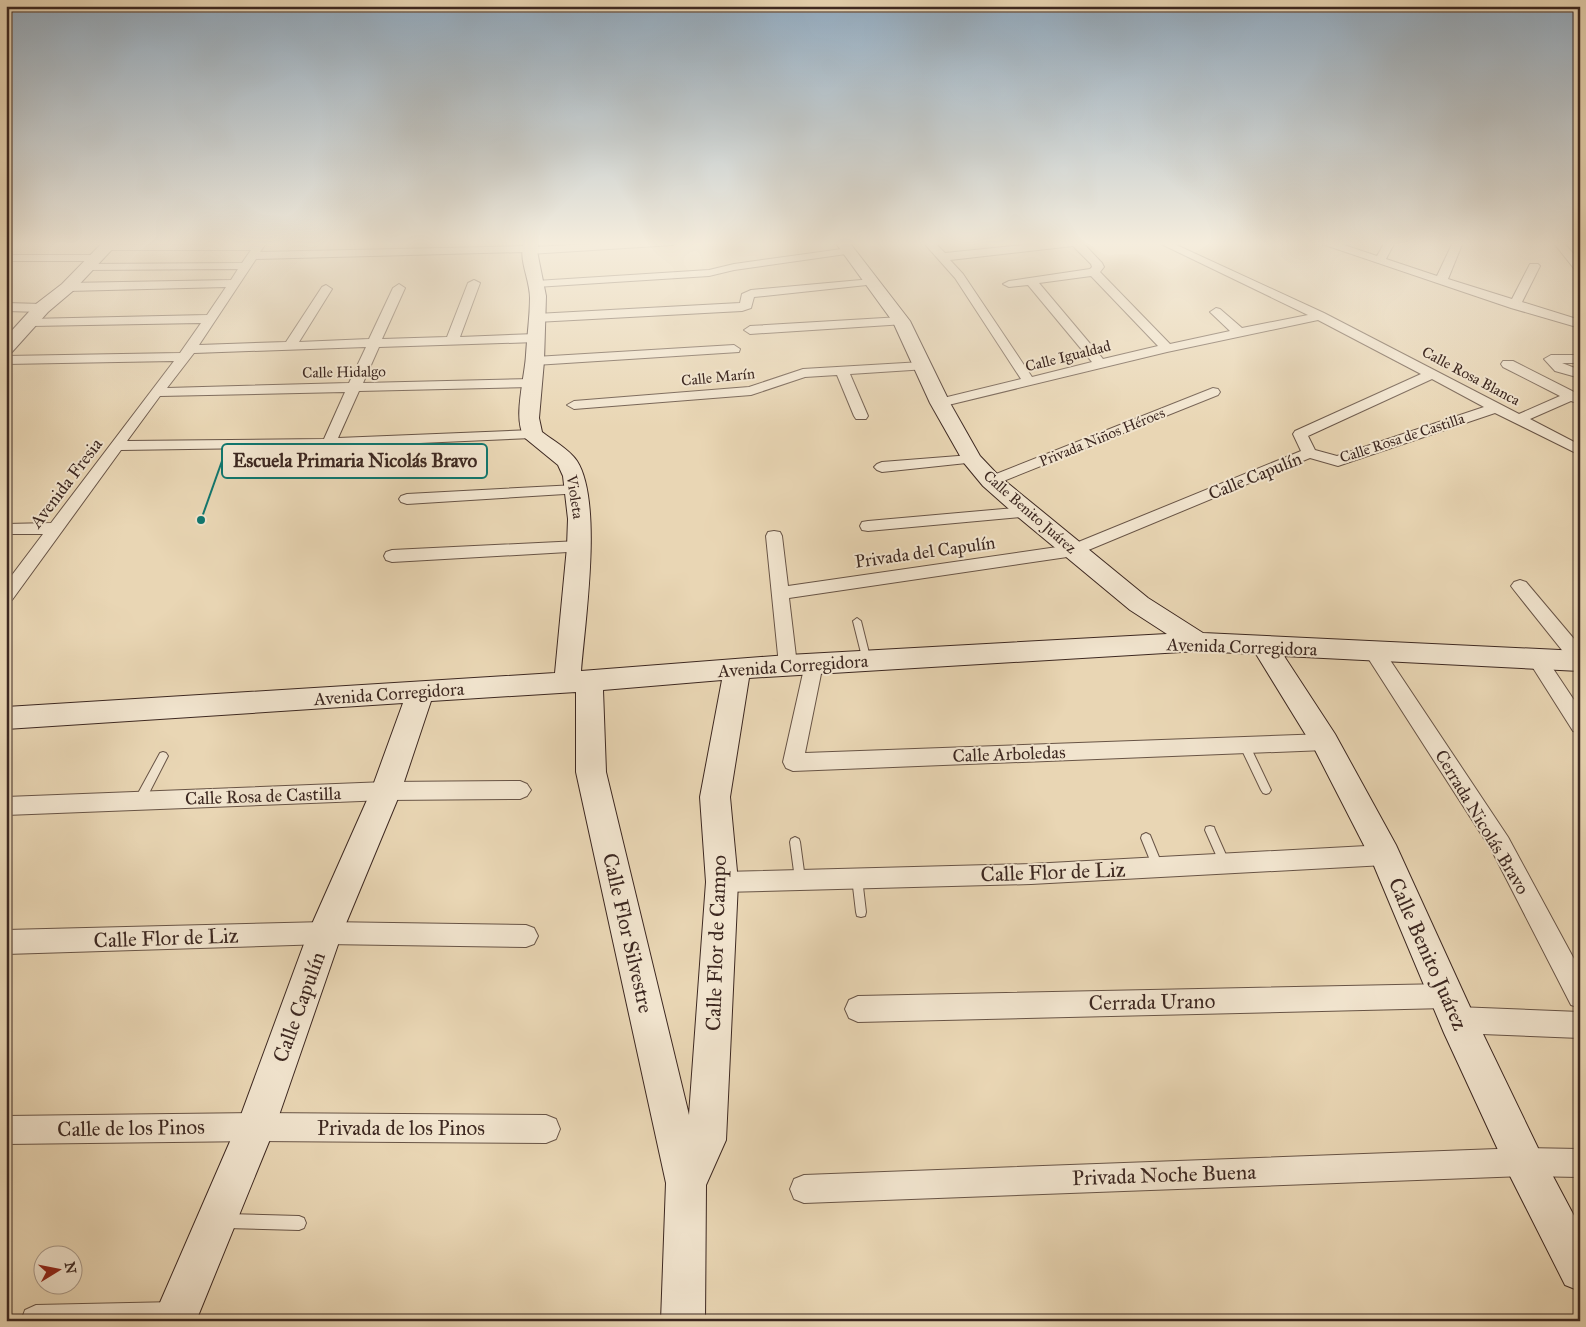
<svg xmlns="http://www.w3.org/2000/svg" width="1586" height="1327" viewBox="0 0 1586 1327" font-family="'IM FELL Great Primer',serif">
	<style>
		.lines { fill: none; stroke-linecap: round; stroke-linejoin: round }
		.lane-casing { stroke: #685446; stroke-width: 2 }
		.street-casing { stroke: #685446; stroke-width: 2 }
		.secondary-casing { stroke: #3d2821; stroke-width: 2 }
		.lane { fill: #f1e4ce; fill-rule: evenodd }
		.street { fill: #f1e4ce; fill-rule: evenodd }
		.secondary { fill: #f1e4ce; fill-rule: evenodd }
		.labels { text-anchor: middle; stroke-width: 4; stroke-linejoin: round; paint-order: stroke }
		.far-street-label { font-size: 15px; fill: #3d2821; stroke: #f1e4ce }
		.street-label { font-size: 18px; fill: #3d2821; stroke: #f1e4ce }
		.near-street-label { font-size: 21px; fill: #3d2821; stroke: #f1e4ce }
		.leader { fill: none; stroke: #0f766e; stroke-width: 2 }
		.callout-dot { fill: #0f766e; stroke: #f1e4ce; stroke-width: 2 }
		.callout { fill: #f1e4ce; stroke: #0f766e; stroke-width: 2 }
		.callout-label { font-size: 19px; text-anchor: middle; font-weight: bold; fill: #3d2821 }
	</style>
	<rect width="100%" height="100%" fill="#e9d6b4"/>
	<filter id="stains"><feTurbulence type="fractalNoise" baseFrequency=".004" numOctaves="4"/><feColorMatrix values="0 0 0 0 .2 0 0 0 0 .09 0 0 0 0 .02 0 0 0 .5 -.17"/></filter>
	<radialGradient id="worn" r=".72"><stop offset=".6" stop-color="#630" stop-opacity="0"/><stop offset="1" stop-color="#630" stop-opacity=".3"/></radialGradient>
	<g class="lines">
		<defs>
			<path id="lane" d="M857 618 861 621 871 661 867 664 863 661 853 621Z
				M1245 742 1248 743 1250 746 1271 790 1269 793 1266 794 1263 793 1261 790 1240 746 1242 743Z
				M163 752 166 753 168 756 144 803 140 804 136 803 135 800 136 797 160 753Z
				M1210 826 1214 827 1215 830 1230 864 1229 867 1225 869 1221 867 1220 864 1205 830 1206 827Z
				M1146 833 1150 835 1163 867 1162 870 1158 872 1154 870 1141 838 1142 835Z
				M795 837 799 839 800 842 805 879 804 882 800 884 796 882 795 879 790 842 791 839Z
				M857 873 861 875 862 878 866 912 865 916 861 917 857 916 856 912 852 878 853 875Z
				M226 1214 299 1216 304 1218 306 1223 304 1228 299 1230 226 1228 221 1226 219 1221 221 1216Z"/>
			<path id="street" d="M257 242H267L260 252 530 246 534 247 628 242H678L673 245 529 254 524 252 256 259 199 345 286 342 322 287 326 285 332 289 299 342 369 339 393 288 399 284 405 288 382 339 447 337 468 283 474 280 480 283 460 337 536 334 542 338 536 342 379 347 363 383 532 379 539 383 532 387 359 391 338 438 532 430 537 431 539 434 537 437 532 438 329 447 121 450 12 600 6 602V583L43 534H6V524L51 523 174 361 6 364V356L180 353 201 323 32 326 28 325 26 322 28 319 207 315 226 287 68 291 62 287 68 283 231 280 238 269 87 270 81 267 87 264 242 263 251 250H101L100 248 105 245 255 244ZM366 347 349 383 167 388 194 353ZM345 392 324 439 127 441 160 396Z
				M923 242H934L945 253 1052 242H1082L1102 263 1104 267 1100 272 1170 344 1230 331 1210 312 1216 308 1220 309 1242 328 1308 315 1157 242H1170L1324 313 1519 414 1560 396 1503 367 1501 364 1503 361H1513L1580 395V404L1571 401 1530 419 1580 445V455L1495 413 1338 466 1310 458 1074 556 789 598 797 665 795 670 788 672 781 670 779 665 766 536 768 532 774 531 780 532 782 536 788 586 1071 545 1301 451 1293 434 1295 431 1421 374 1318 320 1167 352 940 407 935 406 933 403 935 400 1021 379 955 278ZM1073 246 1091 264 1092 267 1090 269 1009 281 1003 284 1009 287 1028 285 1092 362 1032 377 963 274 950 260ZM1091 276 1158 346 1103 359 1039 283ZM1432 379 1484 407 1337 456 1315 450 1308 436Z
				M1321 242H1335L1377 256 1385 242H1395L1386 259 1437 276 1453 242H1463L1448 279 1512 299 1530 264H1538L1540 266 1522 302 1580 320V328L1511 308 1322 244Z
				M1553 242H1563L1580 261V272L1576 271Z
				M849 248 853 249 855 251 853 253 734 270 709 276 536 287 530 284 536 281 709 270 734 264Z
				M6 255H95L101 258 95 261H6Z
				M872 279 876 280 878 282 876 284 754 297 751 308 742 311 536 322 530 318 536 314 740 303 742 294 751 290Z
				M6 303 42 304 48 308 42 312 6 311Z
				M901 317 907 321 905 324 750 334 744 330 750 326Z
				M734 345 740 349 739 352 535 365 528 361 535 357Z
				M1551 355H1580V363H1562L1580 370V378L1555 371 1544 359Z
				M922 362 927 363 929 366 927 369 850 374 868 416 866 419H856L854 416 837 375 805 377 751 395 574 409 567 405 574 401 749 387 803 369Z
				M1213 388 1218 389 1220 392 1218 395 996 484H986L983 481 986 478Z
				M971 455 976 456 978 459 976 462 882 472 877 470 874 467 877 464 882 462Z
				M576 485 581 487 584 490 581 493 407 504 401 502 399 499 401 496 407 494Z
				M1026 507 1032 508 1034 512 1032 516 868 531 862 530 860 526 862 522 868 521Z
				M579 541 585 543 587 547 585 551 392 562 386 560 384 556 386 552 392 550Z
				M1520 580 1526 582 1580 646V666L1573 664 1514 590 1511 586 1514 582Z
				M1375 646 1382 648 1508 837 1580 970V1008L1571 1005 1492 851 1368 658 1366 653 1368 648Z
				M1537 653 1544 655 1580 709V733L1573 731 1528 660 1530 655Z
				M814 657 821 659 823 664 805 753 1325 734 1332 736 1335 742 1332 748 1325 750 793 771 786 768 783 762 805 664 807 659Z
				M520 781 527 784 531 790 527 796 520 799 386 800 6 815V797L386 782Z
				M1385 845 1393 848 1396 855 1393 862 1385 865 1031 884 722 892 714 889 711 882 714 875 722 872 1031 864Z
				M325 922 526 925 534 928 538 936 534 944 526 947 325 944 6 954V930Z
				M1446 984 1455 987 1458 996 1455 1005 1446 1008 858 1022 849 1018 845 1009 849 1000 858 996Z
				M1457 1007 1580 1012V1038L1457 1033 1448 1029 1444 1020 1448 1011Z
				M256 1113 546 1115 556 1119 560 1129 556 1139 546 1143 256 1141 6 1144V1116Z
				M1524 1148 1580 1149V1177L1524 1176 804 1203 794 1199 790 1189 794 1179 804 1175Z
				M176 1302 187 1306 191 1317 190 1321H21L25 1310 36 1305Z"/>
			<path id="secondary" d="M103 242H119L74 290 48 312 12 352 6 353V337L36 304 62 284Z
				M524 242H539L537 251 546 296 544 361 539 418 542 432C552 440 569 449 577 461 603 502 585 621 581 671L788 655 1167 634 1130 610 1018 517 983 486 964 463 930 403 893 322 835 242H849L910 321 950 403 980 456 999 476 1148 598 1203 633 1580 651V671L1284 656 1335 734 1396 845 1470 1007 1538 1148 1580 1227V1291L1565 1285 1510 1176 1444 1033 1372 861 1315 750 1256 654 1198 651 749 678 730 797 738 882 726 1140 706 1185 705 1321H661L666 1183 576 772V692L431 701 401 791 342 933 275 1127 196 1321H152L238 1123 308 933 371 791 403 703 6 729V707L555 673 567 547 568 519 563 476 558 465 525 438C512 420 525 377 526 355 527 336 530 317 530 298 530 279 518 260 524 242ZM722 680 700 797 706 882 689 1115 606 772 603 690Z"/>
		</defs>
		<use href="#lane" class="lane-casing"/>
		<use href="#street" class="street-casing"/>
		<use href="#secondary" class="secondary-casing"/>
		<use href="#lane" class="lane"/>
		<use href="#street" class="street"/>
		<use href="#secondary" class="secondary"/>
	</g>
	<linearGradient id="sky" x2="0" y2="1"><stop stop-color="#91aabf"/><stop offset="0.57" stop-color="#f5eddd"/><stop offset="1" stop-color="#f5eddd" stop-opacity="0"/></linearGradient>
	<rect width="1586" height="427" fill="url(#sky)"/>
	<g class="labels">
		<g class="far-street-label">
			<text transform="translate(1068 356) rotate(-14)" y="5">Calle Igualdad</text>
			<text transform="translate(344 372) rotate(-1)" y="5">Calle Hidalgo</text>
			<text transform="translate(1471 376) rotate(28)" y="5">Calle Rosa Blanca</text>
			<text transform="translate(718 377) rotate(-6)" y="5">Calle Marín</text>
			<text transform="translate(1102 437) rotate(-22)" y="5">Privada Niños Héroes</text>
			<text transform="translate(1402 438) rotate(-18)" y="5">Calle Rosa de Castilla</text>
			<text transform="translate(575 497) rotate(81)" y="5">Violeta</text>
			<text transform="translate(1030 512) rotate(41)" y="5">Calle Benito Juárez</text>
		</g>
		<g class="street-label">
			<text transform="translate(1255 476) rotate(-22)" y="6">Calle Capulín</text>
			<text transform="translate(66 483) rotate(-53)" y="6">Avenida Fresia</text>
			<text transform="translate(925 552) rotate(-8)" y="6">Privada del Capulín</text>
			<text transform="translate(1242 647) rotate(2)" y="6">Avenida Corregidora</text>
			<text transform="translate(793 666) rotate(-4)" y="6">Avenida Corregidora</text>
			<text transform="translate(389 694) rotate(-4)" y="6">Avenida Corregidora</text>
			<text transform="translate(1009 754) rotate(-2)" y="6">Calle Arboledas</text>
			<text transform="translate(263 796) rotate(-2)" y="6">Calle Rosa de Castilla</text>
			<text transform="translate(1482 822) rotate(59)" y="6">Cerrada Nicolás Bravo</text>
		</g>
		<g class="near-street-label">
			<text transform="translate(1053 872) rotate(-2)" y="7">Calle Flor de Liz</text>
			<text transform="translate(628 933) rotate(77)" y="7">Calle Flor Silvestre</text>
			<text transform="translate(166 938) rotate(-2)" y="7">Calle Flor de Liz</text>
			<text transform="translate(716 943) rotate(-88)" y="7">Calle Flor de Campo</text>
			<text transform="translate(1428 954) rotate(66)" y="7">Calle Benito Juárez</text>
			<text transform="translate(1152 1002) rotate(-1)" y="7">Cerrada Urano</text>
			<text transform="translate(299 1007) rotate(-70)" y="7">Calle Capulín</text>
			<text transform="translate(131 1128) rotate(-1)" y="7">Calle de los Pinos</text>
			<text x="401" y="1135">Privada de los Pinos</text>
			<text transform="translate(1164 1175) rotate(-2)" y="7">Privada Noche Buena</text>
		</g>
	</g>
	<path class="leader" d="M201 520L222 461"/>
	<circle class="callout-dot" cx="201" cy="520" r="5"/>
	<rect class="callout" x="222" y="444" width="265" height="34" rx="5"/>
	<g class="callout-label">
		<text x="355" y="467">Escuela Primaria Nicolás Bravo</text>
	</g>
	<rect width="1586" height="1327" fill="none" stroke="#e9d6b4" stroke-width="25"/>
	<rect x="8" y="8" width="1571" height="1312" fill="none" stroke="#3d2821" stroke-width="2.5"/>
	<rect x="12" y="12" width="1561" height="1302" fill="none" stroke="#3d2821"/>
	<g transform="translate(58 1270) rotate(80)"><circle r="24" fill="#f1e4ce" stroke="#a99989"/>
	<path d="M0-4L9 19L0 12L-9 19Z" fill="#8f2418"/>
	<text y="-8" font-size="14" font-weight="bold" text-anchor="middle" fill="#3d2821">N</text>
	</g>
	<rect width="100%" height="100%" filter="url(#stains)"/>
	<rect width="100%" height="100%" fill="url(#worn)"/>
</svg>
